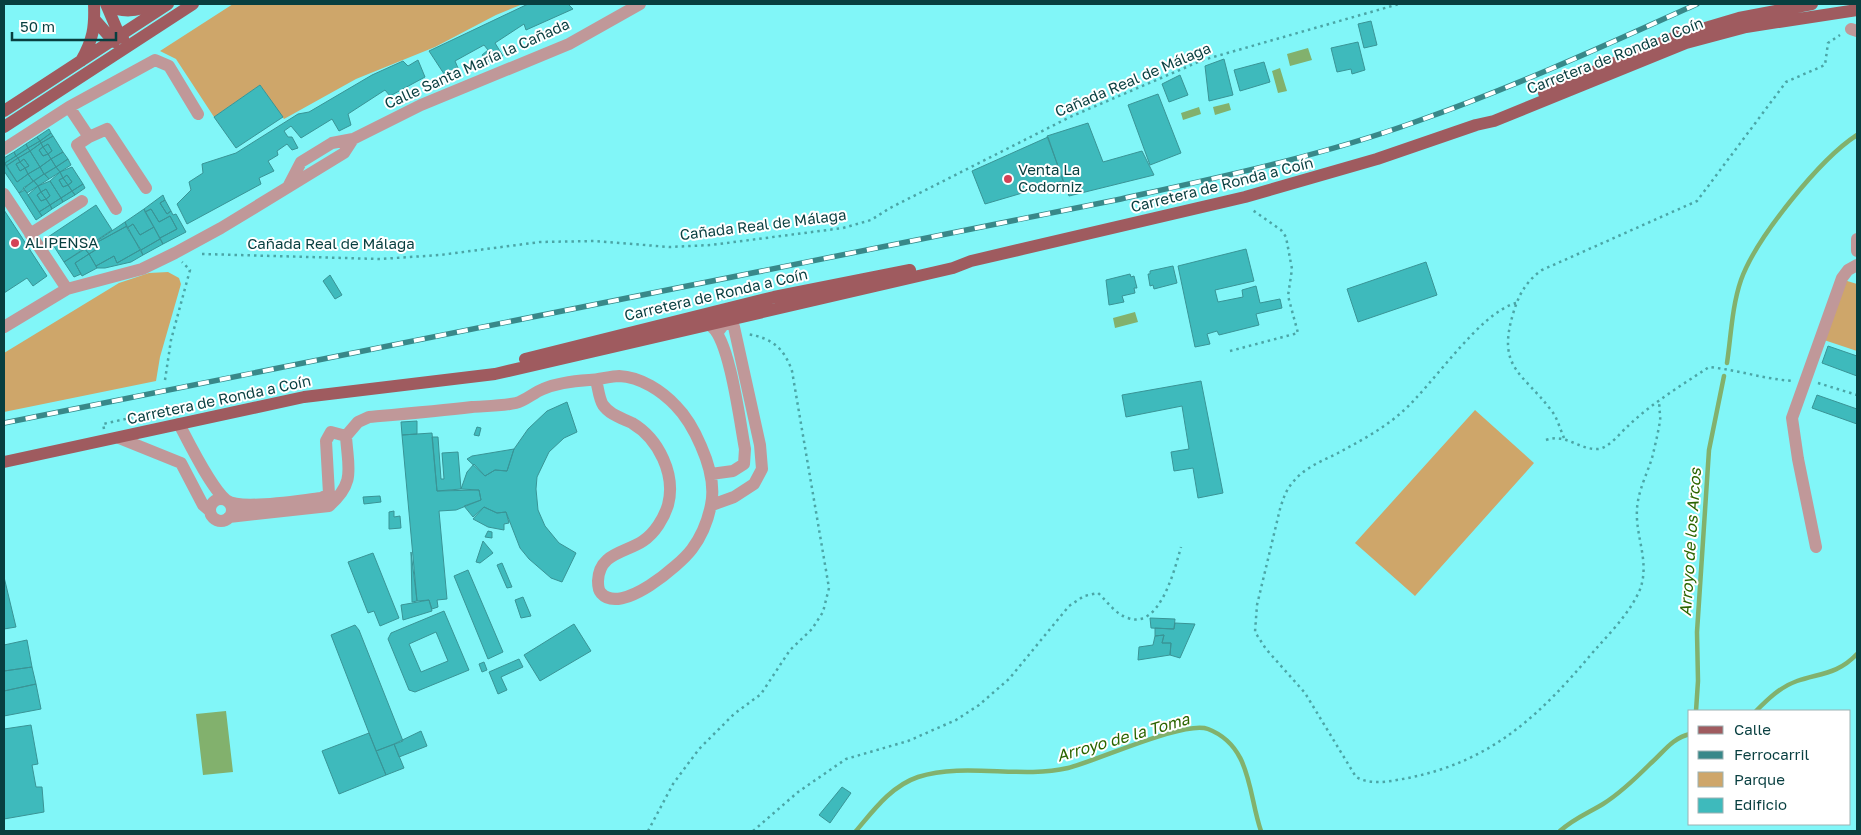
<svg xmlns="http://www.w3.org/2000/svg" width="1861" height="835" viewBox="0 0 1861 835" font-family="'Golos Text',sans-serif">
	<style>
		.green { fill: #cea66a }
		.water { fill: #82b16d }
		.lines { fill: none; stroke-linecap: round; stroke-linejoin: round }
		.stream { stroke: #82b16d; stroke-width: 4.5 }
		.building { fill: #3ebabc; stroke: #399496; fill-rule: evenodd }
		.path { stroke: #4ba5a6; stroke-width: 2.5; stroke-dasharray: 2.5 4; stroke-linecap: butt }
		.minor { stroke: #c09899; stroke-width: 12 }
		.major { stroke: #9f5b5f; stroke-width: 12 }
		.rail-casing { stroke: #388889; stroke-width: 5.5 }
		.rail { stroke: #fff; stroke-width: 4; stroke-dasharray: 11; stroke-linecap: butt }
		.poi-dot { fill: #d34257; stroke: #fff; stroke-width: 2 }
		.labels { text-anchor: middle; stroke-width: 4; stroke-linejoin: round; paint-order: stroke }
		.street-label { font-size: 15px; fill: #083f40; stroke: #fff }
		.poi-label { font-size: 15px; fill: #083f40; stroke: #fff; text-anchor: start }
		.water-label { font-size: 16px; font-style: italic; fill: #2b6500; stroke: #fff }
	</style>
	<rect width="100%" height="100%" fill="#81f6f8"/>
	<path class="green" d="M233 4H523L496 15 435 47 356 79 284 119 260 85 214 117 176 59 160 51Z
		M168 272 179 278 181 284 160 357 156 381 4 412V353L119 283 149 273Z
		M1844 280 1857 284V351L1824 340Z
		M1475 410 1534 463 1415 596 1355 543Z"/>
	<path class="water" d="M1308 48 1312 60 1290 66 1287 54Z
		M1280 68 1287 91 1278 93 1272 71Z
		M1229 103 1231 110 1215 115 1213 107Z
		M1199 107 1201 114 1183 120 1181 113Z
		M1135 312 1138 322 1115 328 1113 318Z
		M226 711 233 772 203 775 196 714Z"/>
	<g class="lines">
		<path class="stream" d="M1727 363C1731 336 1732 306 1741 280 1756 238 1820 159 1857 135
			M1696 711 1698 681 1697 632 1709 450 1724 376
			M1756 711C1768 699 1780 687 1797 681 1821 673 1838 674 1857 654
			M856 831C873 811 891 786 918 777 965 762 1019 779 1068 768 1097 761 1185 720 1208 729 1252 746 1248 794 1261 831
			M1560 831C1573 819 1588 813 1603 804 1619 794 1637 777 1650 764 1663 753 1672 738 1690 734"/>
	</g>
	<path class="building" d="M528 4H568L573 9 526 30 524 24 495 43 503 56 487 62 482 55 488 50 484 45 455 61 458 68 446 77 429 51Z
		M1371 21 1377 45 1364 48 1358 24Z
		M1358 42 1365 70 1352 74 1351 69 1337 72 1331 48Z
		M1224 59 1233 95 1209 101 1205 66Z
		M418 60 425 77 390 96 385 90 348 114 351 125 339 131 332 119 301 138 291 126 284 131 288 137H292L298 148 292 150 287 144 277 151 278 155 268 161 274 171 259 178 261 184 187 224 177 204 191 190 189 182 203 173 202 164 236 153 298 114 309 112 372 75 403 61 408 66Z
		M1264 62 1270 82 1240 91 1234 70Z
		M1180 75 1188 95 1169 102 1162 84Z
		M260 85 283 117 236 148 214 117Z
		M1158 94 1181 153 1150 165 1128 105Z
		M1088 123 1103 162 1142 151 1154 175 1069 196 1047 136Z
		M49 129 51 133 40 141 37 137Z
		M51 133 53 136 41 143 40 141Z
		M53 136 63 152 51 159 48 154 52 151 48 144 43 147 41 143Z
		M37 137 40 141 28 148 26 144Z
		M1048 137 1063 181 985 204 972 171Z
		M40 141 41 143 30 151 28 148Z
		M41 143 43 147 39 150 43 156 48 154 51 159 40 167 30 151Z
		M26 144 28 148 16 156 14 152Z
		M48 144 52 151 48 154 43 147Z
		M43 147 48 154 43 156 39 150Z
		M28 148 30 151 18 158 16 156Z
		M30 151 40 167 28 174 25 168 29 166 24 159 20 162 18 158Z
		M14 152 16 156 5 163 17 182 28 174 33 181 19 193 4 171V158Z
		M63 152 68 159 56 167 51 159Z
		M16 156 18 158 6 166 5 163Z
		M18 158 20 162 16 164 20 171 25 168 28 174 17 182 6 166Z
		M24 159 29 166 25 168 20 162Z
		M51 159 56 167 44 174 40 167Z
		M68 159 71 165 60 172 56 167Z
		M20 162 25 168 20 171 16 164Z
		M40 167 44 174 33 181 28 174Z
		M56 167 60 172 49 179 45 174Z
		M72 167 83 184 72 191 68 185 72 182 67 175 63 178 60 172Z
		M60 172 63 178 59 180 63 187 68 185 72 191 61 198 50 181Z
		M44 174 49 179 38 186 34 181Z
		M67 175 72 182 68 185 63 178Z
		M63 178 68 185 63 187 59 180Z
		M34 181 38 186 27 193 23 188Z
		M50 181 61 198 50 205 46 199 50 196 46 189 41 192 38 186Z
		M83 184 85 188 75 195 72 191Z
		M38 186 41 192 37 195 41 201 46 199 50 205 39 212 28 195Z
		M46 189 50 196 46 199 41 192Z
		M25 190 42 216 36 220 19 193Z
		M72 191 75 195 63 202 61 198Z
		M41 192 46 199 41 201 37 195Z
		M163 195 165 200 160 203 167 214 171 211 173 215 176 214 186 232 163 244 160 238 177 229 170 216 159 222 151 209 145 212 144 209Z
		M61 198 63 202 52 209 50 205Z
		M165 200 171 211 167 214 160 203Z
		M50 205 52 209 42 216 39 212Z
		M96 205 112 230 64 262 48 237Z
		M144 209 154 227 140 235 133 224 127 228 125 222Z
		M151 209 159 222 170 216 177 229 160 238 145 212Z
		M4 210 47 276 33 286 27 278 4 293Z
		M125 222 127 226 94 244 97 249 89 254 85 249Z
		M133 224 140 235 154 227 160 239 141 250 127 228Z
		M127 226 140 250 117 263 114 256 96 266 89 254 97 249 94 244Z
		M160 239 163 244 143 255 141 250Z
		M85 249 89 254 75 263 81 274 74 277 64 262Z
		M1246 249 1254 281 1215 290 1218 302 1243 297 1242 290 1256 286 1260 303 1280 299 1282 308 1256 314 1259 325 1219 335 1217 331 1207 334 1210 344 1195 347 1178 266Z
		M140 250 143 255 131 262 105 268H97L96 266 114 256 117 263Z
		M89 254 97 268 82 276 75 263Z
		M1426 262 1437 295 1358 322 1347 289Z
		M1173 266 1177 283 1154 289 1153 285 1150 286 1148 274H1150V271Z
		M1130 274 1131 277 1134 276 1137 288H1134L1135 293 1122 296 1124 302 1109 305 1106 280Z
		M330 275 342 295 335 299 323 281Z
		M1828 346 1857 356V376L1822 363Z
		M1201 381 1223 493 1198 498 1193 468 1174 471 1171 452 1189 449 1182 406 1126 417 1122 395Z
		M1817 395 1857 409V424L1812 408Z
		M567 402 577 432 564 438 549 452 537 477 536 489 538 510 545 526 559 543 576 553 562 582 551 578 529 559 520 548 506 512 497 513 484 507 473 517 464 506 481 500 479 490 461 489 467 472 474 464 485 476 495 470 507 471 514 449 528 429 547 411Z
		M417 421V434L402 435 401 422Z
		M477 427 481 428 479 436 474 435Z
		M432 433 437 491 479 490 481 500 456 510 439 511 447 599 437 600 438 607 432 609 429 600 417 601 402 435Z
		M432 437H438L441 479H444L442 453 458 452 461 489 437 491Z
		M514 449 507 471 495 470 485 476 467 459 472 456Z
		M380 496 381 502 364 504 363 497Z
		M484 507 497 513 506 512 509 523 504 524V530L488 527 473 519Z
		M394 511V517L400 516 401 528 389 529V512Z
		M488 531 492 532V538L485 537Z
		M483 541 493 553 480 563 476 562Z
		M411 552 417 601 412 602Z
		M373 553 399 618 380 626 374 611 368 613 348 562Z
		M502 563 512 587 507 588 497 565Z
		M468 570 503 652 488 659 454 576Z
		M4 577 16 627 4 629Z
		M523 597 531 616 521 618 515 600Z
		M429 600 432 611 403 620 401 605Z
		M444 611 469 670 415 692 409 690 388 639 391 633ZM436 632 448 661 421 672 409 644Z
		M1150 618 1175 619 1174 629 1151 628Z
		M1175 623 1195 624 1180 658 1170 655 1171 643H1162L1164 635 1155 636V628L1174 629Z
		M574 624 591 651 540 681 524 655Z
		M355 625 359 630 403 741 376 751 331 635Z
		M1164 635 1162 643H1171L1170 655 1138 660 1139 647 1153 645 1155 636Z
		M27 640 32 667 4 671V645Z
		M519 659 523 667 501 677 507 690 498 694 489 672Z
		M484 662 487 670 482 672 479 664Z
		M32 667 36 684 4 691V671Z
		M36 684 41 709 4 716V691Z
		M31 725 38 764 32 765 36 787H42L44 812 4 819V729Z
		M421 731 427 746 399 757 394 744Z
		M369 733 386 775 339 794 322 751Z
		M394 744 404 768 386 775 376 751Z
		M842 787 851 793 830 823 819 815Z"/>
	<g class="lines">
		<path class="path" d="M202 254 380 259 440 255 540 242 595 241 669 247 711 245 843 228 871 220 890 208 1070 117 1203 60 1399 4
			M1516 303C1479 313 1433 385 1402 412 1383 429 1360 441 1338 453 1322 461 1304 468 1293 482 1286 490 1283 499 1280 509L1257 605 1255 632 1266 649 1305 693 1356 777C1372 786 1391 781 1408 778 1493 761 1540 715 1594 651 1609 634 1627 616 1638 594 1652 565 1635 538 1637 509 1638 491 1647 474 1652 458 1655 446 1658 433 1660 421 1661 414 1658 408 1660 402
			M1230 351 1298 333 1288 296 1292 269 1286 237 1281 230 1251 209
			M165 380 171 340 190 270 182 262
			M1818 383 1857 395
			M104 429 103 424 170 409
			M1564 438C1560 429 1557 417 1551 410 1522 372 1497 368 1513 314 1518 296 1526 281 1542 270L1697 201 1786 82 1825 65 1828 43 1840 35
			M1546 440C1566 433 1579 450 1598 449 1609 448 1620 433 1628 426 1652 403 1682 385 1709 367 1738 370 1764 379 1793 381
			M648 831 673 784 699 749 734 714 761 694 790 650 812 629 823 612 829 588 792 371C784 348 772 338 747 334
			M753 831 798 792 846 759 908 741 956 720 979 705 1009 679 1069 606 1084 596 1098 593C1108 602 1115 614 1128 618 1160 630 1175 568 1181 547"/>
		<path class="minor" d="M1851 29 1857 31
			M69 107 89 137 107 129 146 188
			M89 137 77 145 116 209
			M4 149 69 107 155 60 169 66 198 114
			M288 187 301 162 332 143 353 139 421 105 569 44 640 4
			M4 194 67 289
			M30 234 82 201
			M1857 239V251
			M4 327 67 289 142 269 175 253 221 228 344 153 353 139
			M179 424C188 441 211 488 226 500 240 511 301 500 321 498L329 494 326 441 331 432 346 436C348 469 356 482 329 506L229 517
			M346 436 358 422 369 417C403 414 438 411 472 407 487 406 502 406 516 403 525 401 533 393 543 389 557 383 574 381 589 380 599 380 610 376 619 376 641 377 662 391 676 406 687 417 695 432 701 446 709 464 715 486 711 505 708 520 701 537 692 549 680 565 621 616 601 593 598 590 598 584 598 581 599 553 625 553 643 541 655 533 664 518 668 505 676 475 659 439 632 423 622 418 610 415 603 405 599 399 598 387 596 380
			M119 438 181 463 203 505 210 511
			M711 474 733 471 744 464 745 449C740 423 730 342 712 327
			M210 510a11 11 0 1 1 22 0a11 11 0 1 1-22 0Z
			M712 505 734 497 754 484 762 469 760 445 734 327 727 320 718 332
			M1816 547 1798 459 1792 418 1842 278 1848 270 1857 265"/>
		<path class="major" d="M106 4 118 32 114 42
			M106 4C123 14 137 11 154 4
			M95 20 109 36 123 38
			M81 61C93 40 95 27 94 4
			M1544 93 1675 37 1739 18 1812 4
			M4 111 168 4
			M4 127 193 4
			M525 359 774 297 910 270
			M4 462 304 397 495 374 953 268 971 261 1245 197 1377 159 1476 125 1494 121 1686 43 1746 27 1857 10"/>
		<defs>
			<path id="rail" d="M4 423 1116 200C1216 178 1318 157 1415 122 1512 88 1604 46 1697 4"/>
		</defs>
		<use href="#rail" class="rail-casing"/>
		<use href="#rail" class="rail"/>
	</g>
	<g class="poi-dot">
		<circle cx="1008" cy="179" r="5"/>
		<circle cx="15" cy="243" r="5"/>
	</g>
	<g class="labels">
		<g class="street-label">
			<text transform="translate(1615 56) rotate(-21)" y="5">Carretera de Ronda a Coín</text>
			<text transform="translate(477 64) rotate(-24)" y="5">Calle Santa María la Cañada</text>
			<text transform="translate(1133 80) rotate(-23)" y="5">Cañada Real de Málaga</text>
			<text transform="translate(1222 185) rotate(-14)" y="5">Carretera de Ronda a Coín</text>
			<text transform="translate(763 225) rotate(-7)" y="5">Cañada Real de Málaga</text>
			<text x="331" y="249">Cañada Real de Málaga</text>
			<text transform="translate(716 295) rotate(-13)" y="5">Carretera de Ronda a Coín</text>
			<text transform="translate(219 400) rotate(-12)" y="5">Carretera de Ronda a Coín</text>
		</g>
		<g class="poi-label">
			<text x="1018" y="175">Venta La<tspan x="1018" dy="17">Codorniz</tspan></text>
			<text x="25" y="248">ALIPENSA</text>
		</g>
		<g class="water-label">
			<text transform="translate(1690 542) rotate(-86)" y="6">Arroyo de los Arcos</text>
			<text transform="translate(1123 737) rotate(-16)" y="6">Arroyo de la Toma</text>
		</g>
	</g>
	<rect width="1861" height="835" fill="none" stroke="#083f40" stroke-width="10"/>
	<rect x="1688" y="710" width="162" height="115" fill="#ffffff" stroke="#9cb2b3"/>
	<rect x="1698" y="726" width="25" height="8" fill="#9f5b5f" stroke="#9cb2b3"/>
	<text x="1734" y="735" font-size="15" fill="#083f40">Calle</text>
	<rect x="1698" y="751" width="25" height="8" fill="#388889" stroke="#9cb2b3"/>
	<text x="1734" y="760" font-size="15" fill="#083f40">Ferrocarril</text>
	<rect x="1698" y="772" width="25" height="15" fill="#cea66a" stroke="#9cb2b3"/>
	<text x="1734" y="785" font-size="15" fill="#083f40">Parque</text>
	<rect x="1698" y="798" width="25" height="15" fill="#3ebabc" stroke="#9cb2b3"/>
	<text x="1734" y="810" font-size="15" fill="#083f40">Edificio</text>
	<path d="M12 32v8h104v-8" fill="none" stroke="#083f40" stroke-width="2.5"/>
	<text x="20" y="32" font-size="15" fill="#083f40" stroke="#ffffff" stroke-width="4" paint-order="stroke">50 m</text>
</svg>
